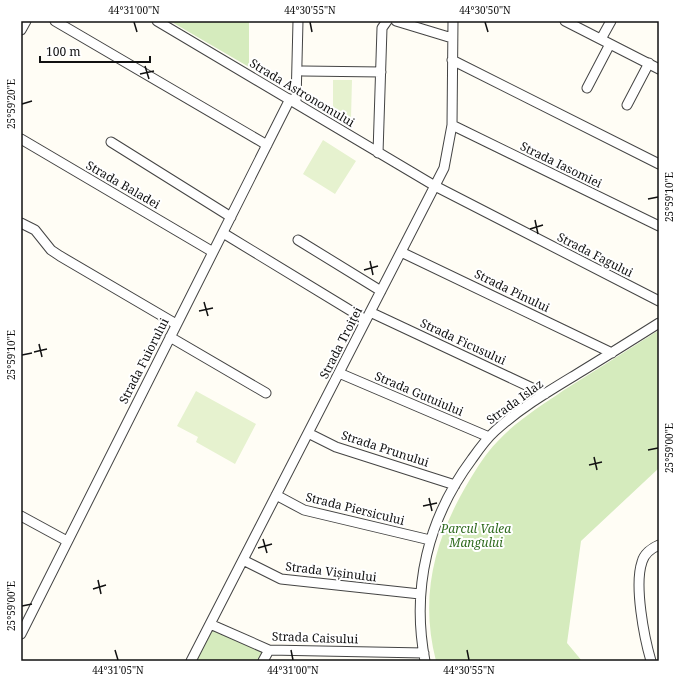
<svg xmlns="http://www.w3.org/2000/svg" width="680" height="682" viewBox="0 0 680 682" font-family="'Noto Serif',serif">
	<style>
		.green { fill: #d5ebbd }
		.pitch { fill: #e6f2cf }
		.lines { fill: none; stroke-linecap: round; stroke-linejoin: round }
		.minor-casing { stroke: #444; stroke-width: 11 }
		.minor { stroke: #fff; stroke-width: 9 }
		.ticks { fill: none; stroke: #111; stroke-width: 1.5 }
		.labels { text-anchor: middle; stroke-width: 4; stroke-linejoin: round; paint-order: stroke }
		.street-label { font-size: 12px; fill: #111; stroke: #fff }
		.park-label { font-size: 12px; font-style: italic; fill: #2f6b1f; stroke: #fff }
		.neatline { fill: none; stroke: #111; stroke-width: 1.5 }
		.ticks-label { font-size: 10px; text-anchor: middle; fill: #111 }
	</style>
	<rect width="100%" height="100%" fill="#fffdf5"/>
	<path class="green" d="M170 21H249V67Z
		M659 330V468L581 541 567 643 582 661H436C419 595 435 538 469 481 477 468 486 453 497 442 516 421 541 406 564 390 596 370 628 350 659 330Z
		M210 624 269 650 263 661H191Z"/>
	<path class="pitch" d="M333 80H352L351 118H333Z
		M323 140 356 161 335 194 303 174Z
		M196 391 256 424 235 464 196 442 198 437 177 426Z"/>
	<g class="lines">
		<defs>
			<path id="minor" d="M55 21 267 145
				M157 21 435 186 659 301
				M396 21 452 38
				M565 21 659 69
				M21 30 26 21
				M601 39 611 21
				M452 60 659 164
				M303 71 381 72
				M587 88 610 44
				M296 102 298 21
				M627 105 649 63
				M452 125 659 226
				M21 139 213 252
				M111 142 231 217
				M378 153 382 28 387 21
				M21 223 35 230 51 250 60 256 176 324
				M223 233 366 320
				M298 240 381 291
				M401 252 612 353
				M370 312 545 394
				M170 337 266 393
				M339 373 489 437
				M308 433 336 447 455 485
				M276 495 304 510 430 540
				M21 516 67 541
				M243 560 281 579 420 594
				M210 624 269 650 424 653
				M21 634 290 99
				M191 661 444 168 452 125 453 21
				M263 661 269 650
				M425 661C411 588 428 518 472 459 479 449 486 439 495 431 520 408 549 391 577 374 605 357 632 340 659 323
				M651 661C644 637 634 585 642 562 644 554 652 548 659 545"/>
		</defs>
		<use href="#minor" class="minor-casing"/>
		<use href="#minor" class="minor"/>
	</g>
	<path class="ticks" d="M134 22 137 32M310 22 312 32M485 22 488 32M145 66 149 79M140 74 154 71M22 104 32 101M648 199 658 197M535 220 538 234M530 229 543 225M370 261 373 275M364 270 378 266M204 302 208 316M199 311 213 308M39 344 42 357M34 352 47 349M22 355 32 353M648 450 658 448M594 457 597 470M589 465 602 462M429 498 432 511M423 506 437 503M263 539 267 553M258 548 272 544M98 580 101 594M93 589 106 585M22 606 32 604M115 650 118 660M291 650 293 660M467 650 469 660"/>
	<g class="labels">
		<g class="street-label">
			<text transform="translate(302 93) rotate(31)" y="4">Strada Astronomului</text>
			<text transform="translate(561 165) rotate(26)" y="4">Strada Iasomiei</text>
			<text transform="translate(123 185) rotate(30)" y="4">Strada Baladei</text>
			<text transform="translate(595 255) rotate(27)" y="4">Strada Fagului</text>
			<text transform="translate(512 291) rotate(26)" y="4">Strada Pinului</text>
			<text transform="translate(463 342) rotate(25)" y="4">Strada Ficusului</text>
			<text transform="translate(341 343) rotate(-63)" y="4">Strada Troiței</text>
			<text transform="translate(144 361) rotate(-63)" y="4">Strada Fuiorului</text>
			<text transform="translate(419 394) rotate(23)" y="4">Strada Gutuiului</text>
			<text transform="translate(515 402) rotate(-36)" y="4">Strada Islaz</text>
			<text transform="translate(385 449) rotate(18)" y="4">Strada Prunului</text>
			<text transform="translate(355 509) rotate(14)" y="4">Strada Piersicului</text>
			<text transform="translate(331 572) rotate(7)" y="4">Strada Vișinului</text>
			<text transform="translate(315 638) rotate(2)" y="4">Strada Caisului</text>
		</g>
		<g class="park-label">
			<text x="476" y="533">Parcul Valea<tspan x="476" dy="14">Mangului</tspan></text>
		</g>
	</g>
	<rect width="680" height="682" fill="none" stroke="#ffffff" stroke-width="44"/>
	<path d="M40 56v6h110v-6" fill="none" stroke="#111111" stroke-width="2"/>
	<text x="46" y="56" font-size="12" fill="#111111" stroke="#ffffff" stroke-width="3" paint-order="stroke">100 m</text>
	<rect x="22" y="22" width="636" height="638" class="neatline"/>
	<g class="ticks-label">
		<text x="134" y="14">44°31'00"N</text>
		<text x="310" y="14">44°30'55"N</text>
		<text x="485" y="14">44°30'50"N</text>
		<text transform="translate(11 104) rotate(-90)" y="4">25°59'20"E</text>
		<text transform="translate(669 197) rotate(-90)" y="4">25°59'10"E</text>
		<text transform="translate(11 355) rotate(-90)" y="4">25°59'10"E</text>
		<text transform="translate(669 448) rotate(-90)" y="4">25°59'00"E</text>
		<text transform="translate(11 606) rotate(-90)" y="4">25°59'00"E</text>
		<text x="118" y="674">44°31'05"N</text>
		<text x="293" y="674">44°31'00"N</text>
		<text x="469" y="674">44°30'55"N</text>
	</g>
</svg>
